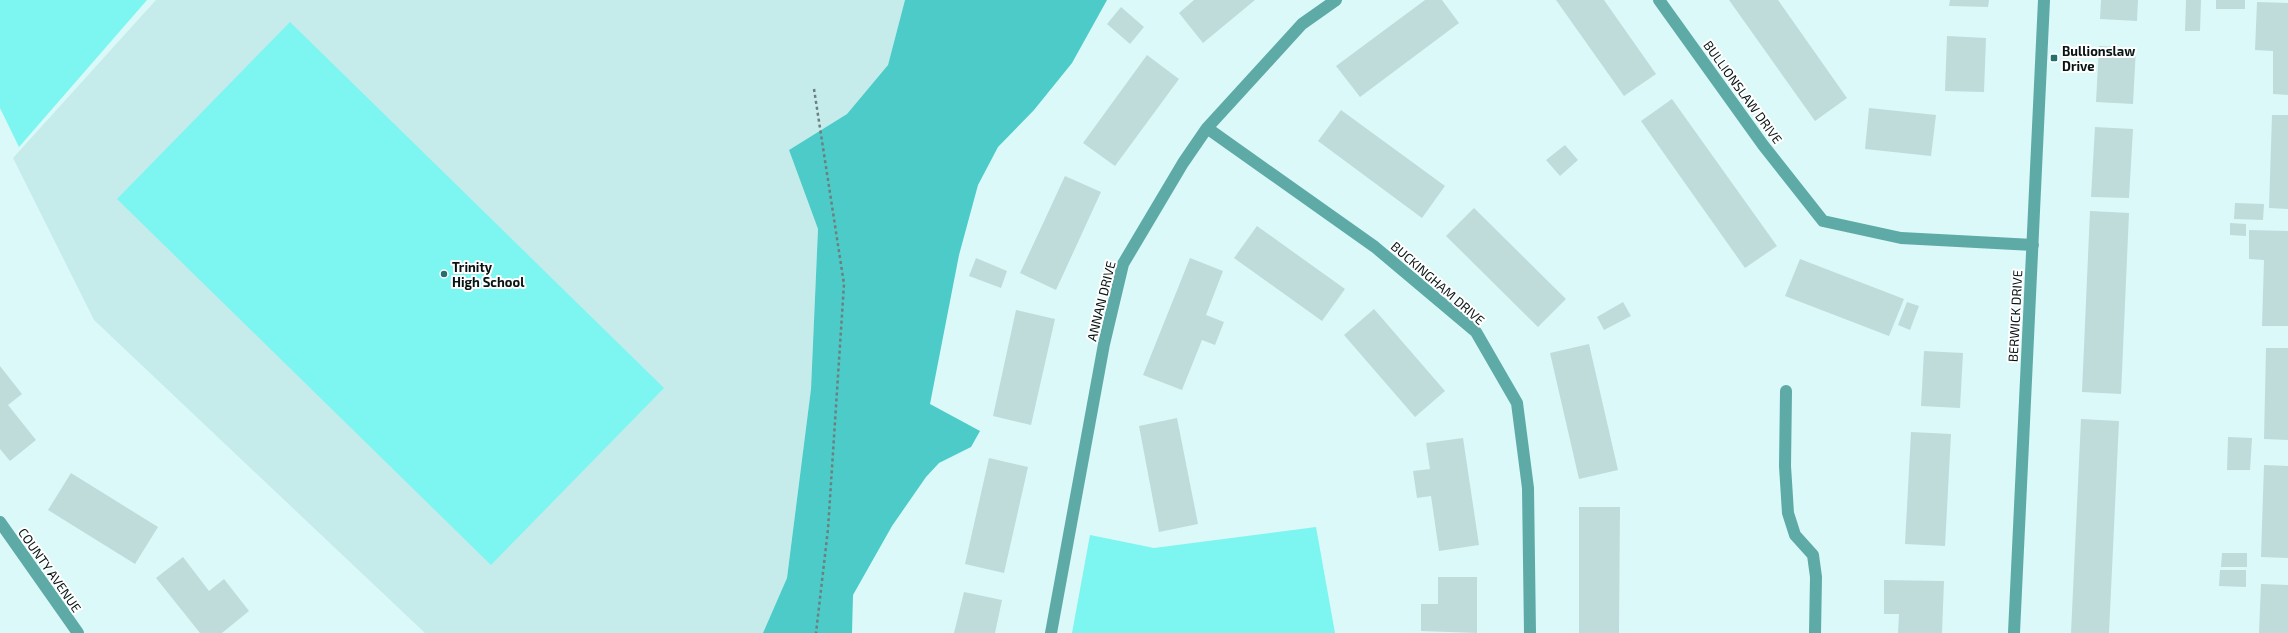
<svg xmlns="http://www.w3.org/2000/svg" width="2288" height="633" viewBox="0 0 2288 633" font-family="'Exo 2',sans-serif">
	<style>
		.built { fill: #c5ecea }
		.green { fill: #7df5f1 }
		.forest { fill: #4ccbc8 }
		.building { fill: #bfdcdb }
		.lines { fill: none; stroke-linecap: round; stroke-linejoin: round }
		.path { stroke: #6c807f; stroke-width: 2.5; stroke-dasharray: 3 3; stroke-linecap: butt }
		.minor { stroke: #5daaa7; stroke-width: 12 }
		.poi-dot { fill: #25706e; stroke: #fff; stroke-width: 1.5 }
		.labels { text-anchor: middle; stroke-width: 4; stroke-linejoin: round; paint-order: stroke }
		.poi-label { font-size: 13px; font-weight: bold; fill: #091414; stroke: #fff; text-anchor: start }
		.street-label { font-size: 13px; fill: #091414; stroke: #fff }
	</style>
	<rect width="100%" height="100%" fill="#dbf9f8"/>
	<path class="built" d="M156 0H905L888 65 847 114 789 150 818 229 811 389 787 578 763 633H425L94 320 13 158Z"/>
	<path class="green" d="M0 0H147L19 147 0 108Z
		M290 22 664 388 491 565 117 199Z
		M1316 527 1335 633H1072L1090 535 1154 548Z"/>
	<path class="forest" d="M905 0H1107L1072 63 1034 110 998 147 978 185 959 255 930 404 980 431 971 447 939 463 926 477 892 526 853 595 852 633H763L787 578 811 389 818 229 789 150 847 114 888 65Z"/>
	<path class="building" d="M1194 0H1255L1203 43 1179 13Z
		M1425 0H1442L1459 23 1360 97 1336 66Z
		M1556 0H1604L1656 74 1624 96Z
		M1729 0H1778L1847 98 1815 121Z
		M1950 0H1989L1988 7 1949 6Z
		M2101 0H2138L2137 21 2100 19Z
		M2186 0H2201L2200 31H2185Z
		M2216 0H2245V9H2216Z
		M2257 2 2288 3V95L2273 94V51L2255 50Z
		M1121 7 1144 27 1130 44 1107 24Z
		M1947 36 1986 38 1984 92 1945 91Z
		M2099 46 2136 48 2133 104 2096 102Z
		M1147 55 1179 79 1115 166 1083 143Z
		M1672 99 1777 246 1745 268 1641 121Z
		M1869 108 1936 115 1931 156 1865 149Z
		M1341 110 1445 186 1422 218 1318 141Z
		M2272 115H2288V209L2269 208Z
		M2095 127 2133 129 2129 198 2091 197Z
		M1565 145 1578 160 1560 176 1546 160Z
		M1065 176 1101 192 1056 290 1020 273Z
		M2235 203 2264 204 2263 220 2234 219Z
		M1474 208 1566 299 1538 327 1446 236Z
		M2090 211 2129 213 2121 394 2082 392Z
		M2230 223 2246 224V236L2230 235Z
		M1257 226 1345 289 1322 321 1234 258Z
		M2249 230 2288 231V326H2262L2264 260 2249 259Z
		M976 258 1007 271 1001 288 969 276Z
		M1190 258 1223 271 1206 315 1224 322 1215 345 1202 340 1182 390 1143 375Z
		M1800 259 1904 299 1889 336 1785 296Z
		M1623 302 1631 316 1604 330 1597 317Z
		M1907 302 1919 306 1910 330 1898 325Z
		M1374 309 1445 391 1415 417 1344 335Z
		M1016 310 1055 319 1031 425 993 416Z
		M1589 344 1618 470 1579 479 1550 353Z
		M2266 348H2288V440L2264 439Z
		M1924 351 1963 353 1960 408 1921 406Z
		M0 366 22 394 8 405 36 440 10 461 0 449Z
		M1177 418 1198 524 1159 532 1139 426Z
		M2081 419 2119 421 2109 633H2071Z
		M1911 432 1951 434 1945 546 1905 544Z
		M2228 437 2252 438 2250 470H2227Z
		M1463 438 1479 545 1439 551 1431 496 1417 498 1413 471 1430 469 1426 443Z
		M989 458 1028 467 1004 573 965 564Z
		M2264 465 2288 466V558L2261 557Z
		M71 473 158 527 135 564 48 510Z
		M1579 507H1620L1619 633H1579Z
		M2222 553H2247V567H2221Z
		M183 557 209 591 224 579 249 611 222 633H200L156 578Z
		M2220 570H2246V587L2219 586Z
		M1438 577H1477V633L1421 631V604H1438Z
		M1884 580 1944 581 1942 633H1898L1899 614H1884Z
		M2261 584 2288 585V633H2259Z
		M964 592 1002 600 995 633H954Z"/>
	<g class="lines">
		<path class="path" d="M814 89 844 284 828 529 816 633"/>
		<path class="minor" d="M1659 0 1763 145 1823 221 1901 238 2033 245
			M1207 128 1375 247 1476 332 1517 403 1528 488 1530 633
			M1786 391 1785 466 1788 513 1795 535 1813 555 1816 577 1815 633
			M0 522 78 633
			M1051 633 1104 344 1123 264 1183 163 1207 128 1302 24 1336 0
			M2014 633 2044 0"/>
	</g>
	<g class="poi-dot">
		<rect x="2050" y="54" width="8" height="8" rx="2"/>
		<circle cx="444" cy="274" r="4"/>
	</g>
	<g class="labels">
		<g class="poi-label">
			<text x="2062" y="56">Bullionslaw<tspan x="2062" dy="15">Drive</tspan></text>
			<text x="452" y="272">Trinity<tspan x="452" dy="15">High School</tspan></text>
		</g>
		<g class="street-label">
			<text transform="translate(1743 92) rotate(54)" y="5">BULLIONSLAW DRIVE</text>
			<text transform="translate(1438 283) rotate(41)" y="5">BUCKINGHAM DRIVE</text>
			<text transform="translate(1101 301) rotate(-76)" y="5">ANNAN DRIVE</text>
			<text transform="translate(2015 316) rotate(-87)" y="5">BERWICK DRIVE</text>
			<text transform="translate(50 570) rotate(55)" y="5">COUNTY AVENUE</text>
		</g>
	</g>
</svg>
